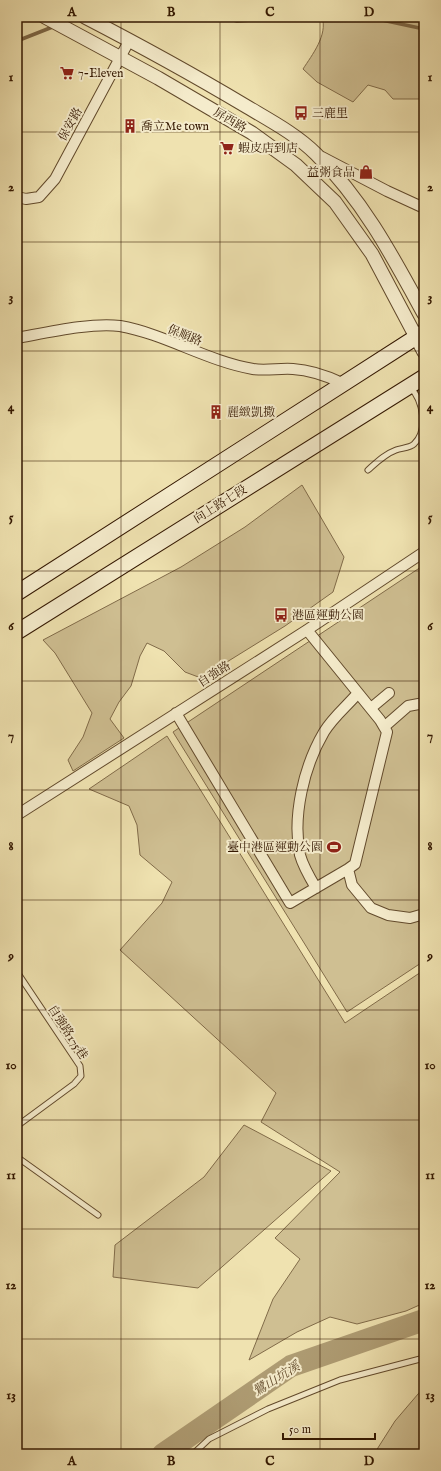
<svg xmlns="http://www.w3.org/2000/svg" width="441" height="1471" viewBox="0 0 441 1471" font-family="'IM FELL English','Noto Serif TC',serif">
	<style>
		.green { fill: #cfbf92; stroke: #816b49 }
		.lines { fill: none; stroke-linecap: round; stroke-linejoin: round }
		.stream { stroke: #7d6746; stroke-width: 3.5 }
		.river { stroke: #af9d74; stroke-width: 22 }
		.service-casing { stroke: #624a2c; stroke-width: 7 }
		.minor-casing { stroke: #624a2c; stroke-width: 12 }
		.tertiary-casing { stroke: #624a2c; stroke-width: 15 }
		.secondary-casing { stroke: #331700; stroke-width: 17 }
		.service { stroke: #f5eccc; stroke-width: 5 }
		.minor { stroke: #f5eccc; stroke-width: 10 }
		.tertiary { stroke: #f5eccc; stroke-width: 13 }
		.secondary { stroke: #f5eccc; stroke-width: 15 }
		.grid { fill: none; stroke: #331700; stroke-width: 1; stroke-opacity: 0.55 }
		.labels { text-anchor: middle; stroke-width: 4; stroke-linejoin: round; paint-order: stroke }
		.poi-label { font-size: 12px; fill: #331700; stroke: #f5eccc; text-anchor: start }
		.street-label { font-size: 12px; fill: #331700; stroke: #f5eccc }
		.water-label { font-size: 13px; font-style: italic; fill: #654d2e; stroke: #f5eccc }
		.neatline { fill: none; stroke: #331700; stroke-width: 1.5 }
		.grid-label { font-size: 13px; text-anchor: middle; font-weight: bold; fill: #331700 }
	</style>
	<rect width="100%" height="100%" fill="#efe2b0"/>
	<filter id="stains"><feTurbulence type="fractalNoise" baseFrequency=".005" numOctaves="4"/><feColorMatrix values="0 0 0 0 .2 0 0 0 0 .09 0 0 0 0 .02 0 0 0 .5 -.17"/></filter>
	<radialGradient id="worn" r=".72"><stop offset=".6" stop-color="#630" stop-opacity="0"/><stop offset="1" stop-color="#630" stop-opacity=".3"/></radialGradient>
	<path class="green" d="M322 17H424V99H393L385 90 368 85 353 102 317 82 303 69C312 55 328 35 322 17Z
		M302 485 344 557 333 592 285 626 201 678 185 672 164 651 147 643 140 656 131 686 119 702 110 719 124 738 73 771 68 760 83 737 92 713 55 653 43 640 181 567 245 527Z
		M424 565V961L347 1012 173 732Z
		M167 736 345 1023 424 970V1303L406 1311 357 1324 330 1317 297 1332 249 1360 273 1299 300 1259 275 1238 340 1172 261 1122 276 1093 120 950 162 903 172 882 140 855 137 825 129 806 89 789Z
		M244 1125 331 1171 198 1288 113 1277 115 1245 204 1177Z
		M424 1387V1454H374L395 1421Z"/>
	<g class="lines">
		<path class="stream" d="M222 17 237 21 295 17
			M368 17 424 29
			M64 23 80 17
			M17 41 55 26"/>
		<path class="river" d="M163 1454 291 1366 424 1320"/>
		<defs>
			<path id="service" d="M368 470C377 462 385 454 396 450 401 448 410 448 414 444 429 430 423 400 410 387
				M17 972 80 1066 81 1076 74 1084 17 1126
				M17 983 22 980
				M17 1157 98 1215
				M193 1454 209 1439 268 1409 340 1380 424 1358"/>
			<path id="minor" d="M322 157 387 191 424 208
				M17 197 26 199 39 197 55 179 129 41
				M17 338C45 333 92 322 120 326 165 334 207 361 253 369 266 371 280 368 293 369 310 370 327 376 342 383
				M371 708 389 693
				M176 713 290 903 348 869 355 864 387 732 380 720 307 630
				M384 727 408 706 424 703
				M17 815 307 630 424 552
				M348 869 352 885 371 908 388 915 410 918 424 914
				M316 888C310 878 303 866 300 855 292 816 304 766 324 732 333 717 347 706 358 693"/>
			<path id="tertiary" d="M45 17 158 78 252 133 296 165 335 202 372 254 424 352
				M85 17C139 45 192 74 244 105 269 120 296 134 316 154 363 200 393 257 424 314"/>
			<path id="secondary" d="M17 593 424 332
				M17 632 424 377"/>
		</defs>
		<use href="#service" class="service-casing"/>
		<use href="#minor" class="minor-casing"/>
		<use href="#tertiary" class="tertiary-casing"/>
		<use href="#secondary" class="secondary-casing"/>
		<use href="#service" class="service"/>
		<use href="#minor" class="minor"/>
		<use href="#tertiary" class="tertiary"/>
		<use href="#secondary" class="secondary"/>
	</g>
	<path class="grid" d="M121 17V1454M220 17V1454M320 17V1454M17 132H424M17 242H424M17 351H424M17 461H424M17 571H424M17 681H424M17 790H424M17 900H424M17 1010H424M17 1120H424M17 1229H424M17 1339H424"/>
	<defs>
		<symbol id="supermarket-bare" viewBox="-9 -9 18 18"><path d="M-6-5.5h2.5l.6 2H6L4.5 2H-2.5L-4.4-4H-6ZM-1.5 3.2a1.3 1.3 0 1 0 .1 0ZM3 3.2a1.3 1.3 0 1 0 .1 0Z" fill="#8f2418" stroke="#f5eccc" stroke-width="2.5" paint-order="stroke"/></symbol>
		<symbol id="bus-bare" viewBox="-9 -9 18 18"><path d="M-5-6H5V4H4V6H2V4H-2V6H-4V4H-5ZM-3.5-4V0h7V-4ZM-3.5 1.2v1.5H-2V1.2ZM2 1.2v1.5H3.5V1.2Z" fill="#8f2418" stroke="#f5eccc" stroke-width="2.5" paint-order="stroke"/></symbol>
		<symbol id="building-bare" viewBox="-9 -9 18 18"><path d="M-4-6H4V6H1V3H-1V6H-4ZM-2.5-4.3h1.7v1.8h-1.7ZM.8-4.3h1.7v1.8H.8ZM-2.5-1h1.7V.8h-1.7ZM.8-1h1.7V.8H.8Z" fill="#8f2418" stroke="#f5eccc" stroke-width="2.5" paint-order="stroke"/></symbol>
		<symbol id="shop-bare" viewBox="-9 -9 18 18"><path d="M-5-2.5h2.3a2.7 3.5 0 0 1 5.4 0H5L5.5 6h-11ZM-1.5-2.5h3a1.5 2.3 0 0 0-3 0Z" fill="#8f2418" stroke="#f5eccc" stroke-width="2.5" paint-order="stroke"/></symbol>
		<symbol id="stadium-bare" viewBox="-9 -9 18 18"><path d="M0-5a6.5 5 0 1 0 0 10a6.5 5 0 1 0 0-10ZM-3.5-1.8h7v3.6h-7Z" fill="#8f2418" stroke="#f5eccc" stroke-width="2.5" paint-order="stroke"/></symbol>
	</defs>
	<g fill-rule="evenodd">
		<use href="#supermarket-bare" x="57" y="63" width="20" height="20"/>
		<use href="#bus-bare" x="291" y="103" width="20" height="20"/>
		<use href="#building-bare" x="120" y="116" width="20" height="20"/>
		<use href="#supermarket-bare" x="217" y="138" width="20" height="20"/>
		<use href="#shop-bare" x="356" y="162" width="20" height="20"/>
		<use href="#building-bare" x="206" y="402" width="20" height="20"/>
		<use href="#bus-bare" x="271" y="605" width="20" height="20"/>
		<use href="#stadium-bare" x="324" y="837" width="20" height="20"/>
	</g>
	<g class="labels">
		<g class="poi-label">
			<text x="78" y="77">7-Eleven</text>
			<text x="312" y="117">三鹿里</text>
			<text x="141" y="130">喬立Me town</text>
			<text x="238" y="152">蝦皮店到店</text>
			<text x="355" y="176" text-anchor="end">益粥食品</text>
			<text x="227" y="416">麗緻凱撒</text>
			<text x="292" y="619">港區運動公園</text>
			<text x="323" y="851" text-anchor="end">臺中港區運動公園</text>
		</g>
		<g class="street-label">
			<text transform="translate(230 120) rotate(30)" y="4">屏西路</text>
			<text transform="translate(70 124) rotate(-61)" y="4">保安路</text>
			<text transform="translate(185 335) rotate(22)" y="4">保順路</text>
			<text transform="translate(220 504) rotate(-32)" y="4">向上路七段</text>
			<text transform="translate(214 674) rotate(-33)" y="4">自強路</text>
			<text transform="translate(68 1032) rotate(57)" y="4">自強路175巷</text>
		</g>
		<g class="water-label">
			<text transform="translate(276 1378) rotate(-32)" y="5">鷺山坑溪</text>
		</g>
	</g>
	<rect width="441" height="1471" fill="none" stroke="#efe2b0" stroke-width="44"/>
	<path d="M283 1433v6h92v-6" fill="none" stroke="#331700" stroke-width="2"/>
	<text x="289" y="1433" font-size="12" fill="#331700" stroke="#f5eccc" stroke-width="3" paint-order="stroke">50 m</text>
	<rect x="22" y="22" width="397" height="1427" class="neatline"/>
	<g class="grid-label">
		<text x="72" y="16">A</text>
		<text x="171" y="16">B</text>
		<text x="270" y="16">C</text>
		<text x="369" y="16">D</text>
		<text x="11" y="81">1</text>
		<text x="430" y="81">1</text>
		<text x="11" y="191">2</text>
		<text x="430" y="191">2</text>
		<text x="11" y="301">3</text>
		<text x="430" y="301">3</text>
		<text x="11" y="411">4</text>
		<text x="430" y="411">4</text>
		<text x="11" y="521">5</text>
		<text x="430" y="521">5</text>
		<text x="11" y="630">6</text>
		<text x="430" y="630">6</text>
		<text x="11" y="740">7</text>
		<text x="430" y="740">7</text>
		<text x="11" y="850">8</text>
		<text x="430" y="850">8</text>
		<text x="11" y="960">9</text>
		<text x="430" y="960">9</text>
		<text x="11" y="1069">10</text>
		<text x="430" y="1069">10</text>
		<text x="11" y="1179">11</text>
		<text x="430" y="1179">11</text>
		<text x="11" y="1289">12</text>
		<text x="430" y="1289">12</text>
		<text x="11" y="1399">13</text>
		<text x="430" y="1399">13</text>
		<text x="72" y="1465">A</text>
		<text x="171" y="1465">B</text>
		<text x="270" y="1465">C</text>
		<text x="369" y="1465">D</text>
	</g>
	<rect width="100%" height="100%" filter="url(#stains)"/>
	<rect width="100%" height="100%" fill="url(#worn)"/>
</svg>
